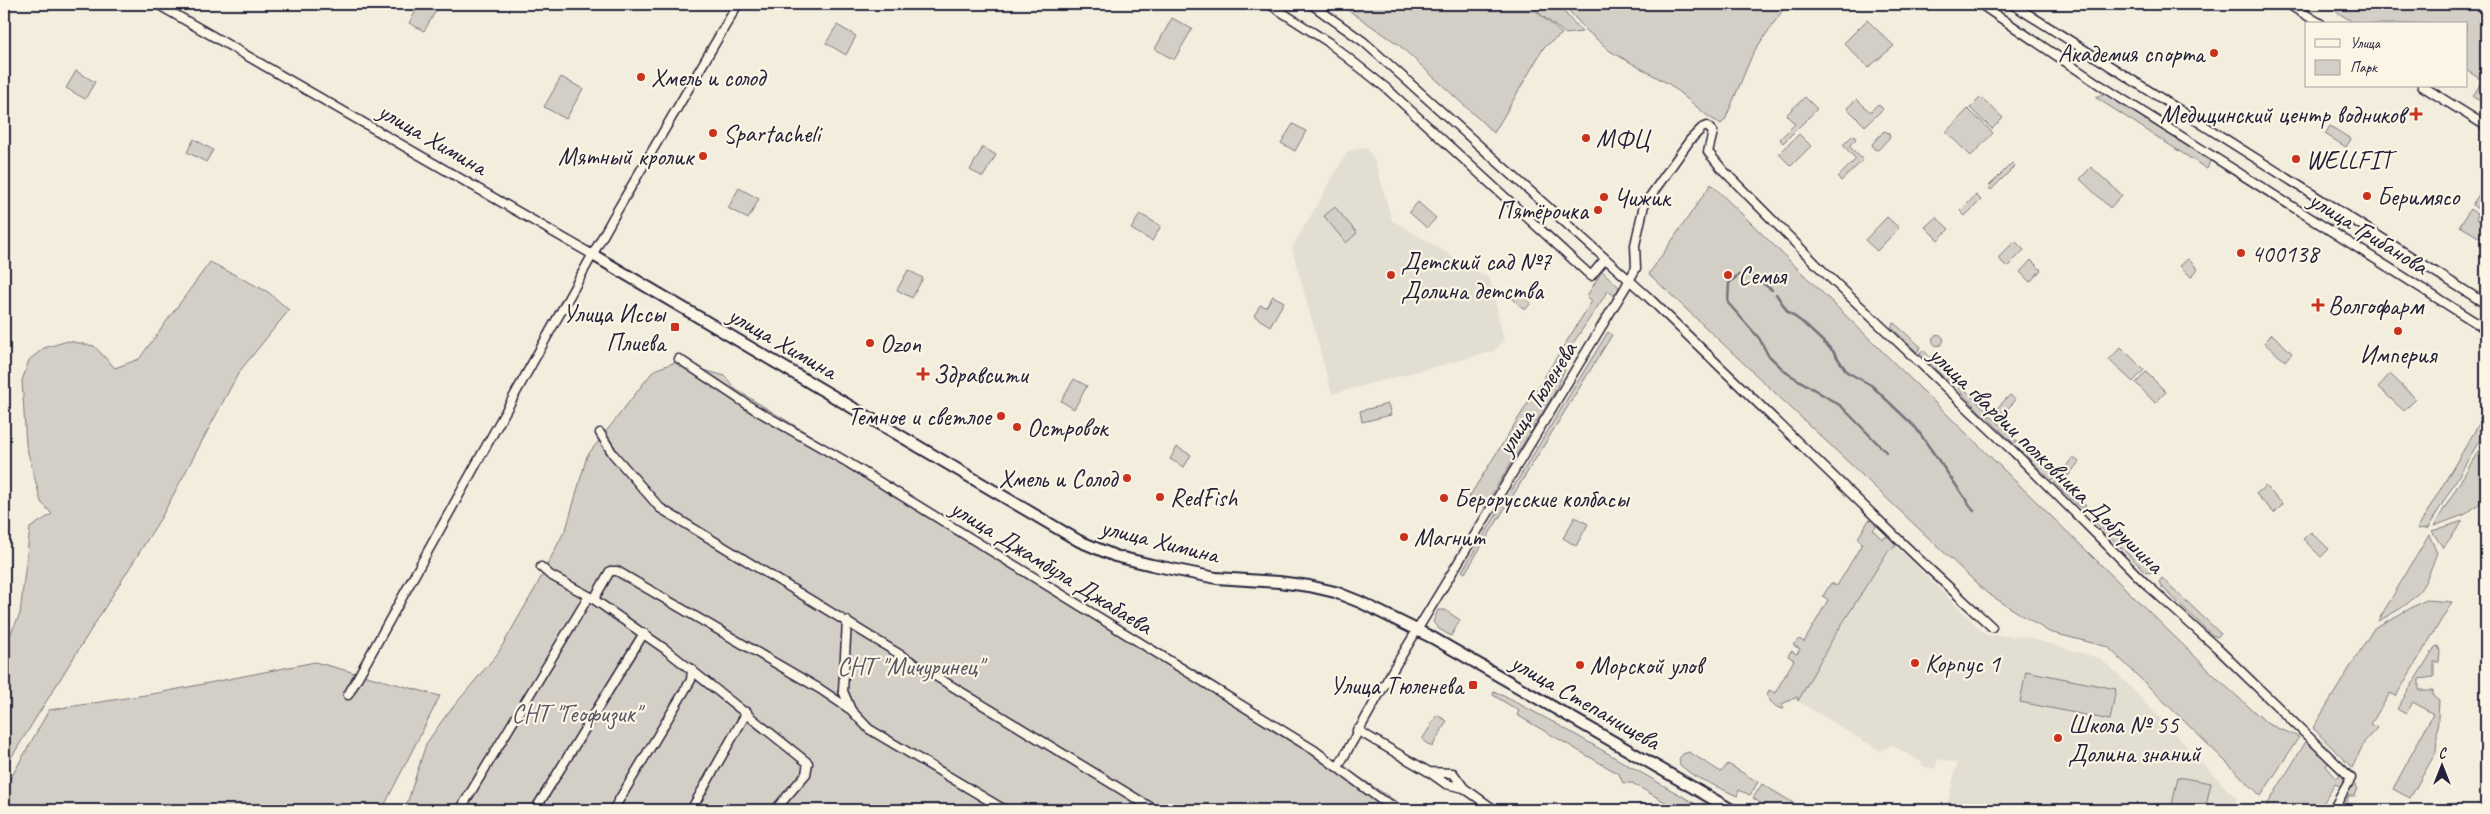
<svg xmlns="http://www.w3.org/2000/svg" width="2490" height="814" viewBox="0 0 2490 814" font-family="Caveat,sans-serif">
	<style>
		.built { fill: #e3ded2 }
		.green { fill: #d4cfc6; stroke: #7b7880 }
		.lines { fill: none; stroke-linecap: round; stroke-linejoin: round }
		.stream { stroke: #75727b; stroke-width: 2.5 }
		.minor-casing { stroke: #22223b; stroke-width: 11 }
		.tertiary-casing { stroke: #22223b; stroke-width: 14 }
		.minor { stroke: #fcf5e5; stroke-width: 8 }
		.tertiary { stroke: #fcf5e5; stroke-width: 10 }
		.poi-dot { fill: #c8321e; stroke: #fcf5e5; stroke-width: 2 }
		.labels { text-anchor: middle; stroke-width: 4.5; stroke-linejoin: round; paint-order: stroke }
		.poi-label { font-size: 25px; fill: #22223b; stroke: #fcf5e5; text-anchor: start }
		.street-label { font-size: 25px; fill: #22223b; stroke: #fcf5e5 }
		.park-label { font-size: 25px; fill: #575665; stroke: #fcf5e5 }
	</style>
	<rect width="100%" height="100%" fill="#f3edde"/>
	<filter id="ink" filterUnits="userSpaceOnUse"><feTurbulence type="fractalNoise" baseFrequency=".02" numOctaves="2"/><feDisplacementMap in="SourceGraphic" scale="10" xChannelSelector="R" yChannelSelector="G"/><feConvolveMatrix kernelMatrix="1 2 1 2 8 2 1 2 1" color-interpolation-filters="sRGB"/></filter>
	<g filter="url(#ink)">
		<path class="built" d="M1367 148 1375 161 1392 220 1490 279 1504 340 1494 351 1332 394 1292 248 1348 151Z
			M1896 546 1986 635 2026 637 2099 658 2118 674 2237 799 2230 810H1946L1957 763 1938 759 1935 769 1923 766 1921 762 1892 745 1880 751 1798 701 1830 643 1888 551Z"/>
		<path class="green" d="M420 4H440L424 31 409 23Z
			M1339 4H1557L1582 32 1566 34 1536 11 1562 34 1544 47 1494 133 1398 44Z
			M1563 4H1787L1753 53 1725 120 1721 124 1709 117 1669 84 1610 51 1585 29Z
			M2324 4H2486V104L2473 97 2482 80 2466 70V24H2356Z
			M1172 18 1192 29 1174 60 1155 49Z
			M1867 20 1894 46 1868 68 1844 43Z
			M837 25 856 36 846 55 826 43Z
			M76 71 95 82 85 99 66 88Z
			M561 77 583 89 566 119 544 107Z
			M2103 94 2110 95 2207 156 2210 161 2207 169 2095 97Z
			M1805 97 1817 109 1783 143 1780 139 1795 124 1786 115Z
			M1981 97 2003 118 1992 129 1970 108Z
			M1857 99 1870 112 1878 104 1883 109 1865 126 1847 108Z
			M1968 109 1993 133 1971 156 1946 132Z
			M1293 124 1306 131 1295 151 1281 143Z
			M2330 126 2351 139 2346 147 2325 134Z
			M1884 131 1889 133 1890 137 1878 150 1874 149 1872 144Z
			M1799 134 1811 146 1791 166 1779 154Z
			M1853 135 1856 139 1849 146 1863 160 1841 181 1838 177 1856 159 1843 145Z
			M194 139 213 150 206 162 187 152Z
			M983 147 996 155 983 177 970 170Z
			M2012 163 2015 166 1991 190 1988 187Z
			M2091 167 2122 195 2110 208 2080 179Z
			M1711 184 2219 680 2268 724 2299 737 2261 796 2108 647 2049 632 1987 593 1649 274Z
			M2484 187 2486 189V214L2472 205Z
			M739 188 759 199 748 219 728 208Z
			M1976 195 1981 200 1965 216 1960 211Z
			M1418 202 1436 218 1427 228 1409 212Z
			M1335 207 1357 233 1346 243 1324 216Z
			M2470 209 2478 215 2476 219 2486 224V232L2482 239 2460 226Z
			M1140 214 1161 226 1152 241 1131 229Z
			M1887 217 1899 228 1877 251 1865 240Z
			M1936 217 1949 229 1938 240 1925 227Z
			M2015 241 2024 250 2007 267 1998 258Z
			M2188 259 2198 269 2191 277 2180 266Z
			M2031 260 2041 270 2030 282 2020 272Z
			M210 262 268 292 289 310 239 372 162 516 4 769V648L20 614 30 528 52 514 41 502 26 445 22 381 29 360 44 348 68 341 94 346 115 368 139 359Z
			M908 270 923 278 912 298 897 290Z
			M1602 271 1619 287 1615 296 1608 291 1559 364 1565 369 1554 394 1484 507 1469 497 1592 301 1587 296Z
			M1518 291 1531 303 1525 310 1512 298Z
			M1273 296 1284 302 1270 326 1254 316 1260 305 1266 307Z
			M1894 323 1921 347 1917 352 1891 327Z
			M1608 332 1612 335 1465 573 1462 571Z
			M2272 334 2292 353 2285 361 2264 343Z
			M1932.5 340a5.5 5.5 0 1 1 11 0a5.5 5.5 0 1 1-11 0Z
			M2121 347 2144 370 2133 382 2109 360Z
			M1923 350 1952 378 1946 380 1919 353Z
			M676 362 725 376 735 389 1222 687 1409 810H405L426 744 444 718 498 653 536 587 567 526 587 456 654 370Z
			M2146 372 2166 392 2155 403 2136 383Z
			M2390 374 2416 399 2404 411 2378 387Z
			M1074 379 1087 386 1074 409 1061 401Z
			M1960 385 1988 412 1985 417 1958 389Z
			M2010 395 2016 400 2003 413 1997 408Z
			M1388 404 1391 415 1362 422 1360 411Z
			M2486 412V429L2428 528 2417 529Z
			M1990 415 2018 442 2013 443 1988 418Z
			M2486 438V498L2466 514 2434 526Z
			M1177 447 1191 455 1184 467 1170 459Z
			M2028 451 2056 476 2052 481 2027 457Z
			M2073 457 2079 462 2068 476 2062 472Z
			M2058 479 2086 506 2082 508 2078 506 2054 483Z
			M2265 486 2283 504 2274 513 2256 494Z
			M2093 513 2122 540 2118 545 2093 520Z
			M1575 517 1588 524 1576 546 1563 538Z
			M1869 520 1874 521 1876 527 1873 530 1882 539 1889 535 1896 546 1888 551 1832 640 1798 701 1797 697 1782 704 1784 709C1777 709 1771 703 1767 696L1769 690 1775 693 1794 660 1788 656 1791 651 1797 654 1800 649 1793 645 1799 639 1804 642 1828 600 1823 596 1831 583 1837 586 1862 544 1858 538Z
			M2463 521 2443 548 2432 531Z
			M2311 532 2329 549 2321 557 2303 539Z
			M2429 535 2437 552C2423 593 2417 601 2378 621Z
			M2124 543 2153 570 2150 573 2146 572 2120 547Z
			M2162 578 2221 634 2217 637 2212 635 2161 586 2159 582Z
			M2426 600 2452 602 2396 696 2390 693 2371 724 2377 728 2365 741 2352 768 2313 728 2374 628Z
			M1438 610H1445L1460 620 1451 636 1439 629 1433 622Z
			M2438 646 2440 651 2439 662H2434V677L2419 679V690H2433V695L2439 700 2436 752 2410 798 2393 789 2433 714 2413 702 2406 714 2397 709 2435 647Z
			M315 662 440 696 382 810H4V790L49 710 158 693Z
			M2026 671 2116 689 2110 720 2020 702Z
			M1494 691 1555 723 1706 810H1679L1632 783H1623L1619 774 1517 715 1519 711 1493 695Z
			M1437 715 1447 721 1432 747 1422 740Z
			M2307 740 2329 761 2326 766 2336 778 2341 774 2345 779 2342 787 2335 784 2319 810H2264Z
			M1689 752 1721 772 1728 764 1758 782 1750 795 1739 790 1737 796 1694 776 1680 765 1679 759 1683 754Z
			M2178 777 2211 783 2205 810H2171Z
			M2354 783 2357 790 2355 796H2348L2347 810H2337Z
			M1762 784 1795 804 1791 810H1760L1764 805 1753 798Z"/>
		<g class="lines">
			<path class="stream" d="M1772 290 1747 272 1737 276 1729 283 1728 303 1759 338 1768 355 1787 373 1841 406 1886 452
				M1776 294 1788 312 1802 322 1833 351 1847 372 1871 385 1916 428 1974 511"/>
			<defs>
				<path id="minor" d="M157 4 593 255
					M1269 4 1328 42 1386 88 1591 276 1605 259
					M1311 4 1364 42 1647 296 1924 564 1992 627
					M1980 4 2100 85 2486 329
					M2012 4 2486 304
					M2288 4 2321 24
					M2422 86 2486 126
					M679 359 754 409 847 462 1314 750 1380 799 1401 810
					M600 433 613 454 660 508 1155 810
					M541 567 550 575 589 596
					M594 599 610 571H617L820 689 851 710
					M847 621 843 691 851 710 869 729 1005 810
					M348 695 614 216 738 4
					M1357 730 1429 772 1453 773 1464 788 1495 810
					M1338 767 1394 668 1625 288 1636 268 1635 245 1644 205 1690 140 1702 128 1707 126 1713 132 1708 152 1723 170 1824 272 2015 453 2146 584 2216 647 2351 778 2333 810
					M1429 772 1446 784 1464 788
					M460 810 589 596 665 649 808 763 806 774 775 810
					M535 810 644 633
					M613 810 691 680 692 669
					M691 810 747 712"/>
				<path id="tertiary" d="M593 255 1079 541 1115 556 1152 565 1216 578 1279 582 1309 586 1335 592 1360 602 1433 638 1732 810"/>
			</defs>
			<use href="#minor" class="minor-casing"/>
			<use href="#tertiary" class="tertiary-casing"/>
			<use href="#minor" class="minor"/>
			<use href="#tertiary" class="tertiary"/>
		</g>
	</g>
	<g class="poi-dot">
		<circle cx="2214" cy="53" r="5"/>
		<circle cx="641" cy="77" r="5"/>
		<path d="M2413.5 106.5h5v5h5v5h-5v5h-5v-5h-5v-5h5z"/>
		<circle cx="713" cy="133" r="5"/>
		<circle cx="1586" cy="138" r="5"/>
		<circle cx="703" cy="156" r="5"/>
		<circle cx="2296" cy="159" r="5"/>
		<circle cx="2367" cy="196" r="5"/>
		<circle cx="1604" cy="197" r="5"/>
		<circle cx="1598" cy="210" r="5"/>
		<circle cx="2241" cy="253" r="5"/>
		<circle cx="1391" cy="275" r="5"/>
		<circle cx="1728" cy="275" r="5"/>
		<path d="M2315.5 297.5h5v5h5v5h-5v5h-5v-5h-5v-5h5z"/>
		<rect x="670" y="322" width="10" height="10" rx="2.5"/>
		<circle cx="2398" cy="331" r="5"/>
		<circle cx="870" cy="343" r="5"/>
		<path d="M920.5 366.5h5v5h5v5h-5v5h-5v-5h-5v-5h5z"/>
		<circle cx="1001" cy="416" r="5"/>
		<circle cx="1017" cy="427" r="5"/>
		<circle cx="1127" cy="478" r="5"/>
		<circle cx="1160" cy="497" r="5"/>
		<circle cx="1444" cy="498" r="5"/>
		<circle cx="1404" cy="537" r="5"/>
		<circle cx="1915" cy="663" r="5"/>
		<circle cx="1580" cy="665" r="5"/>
		<rect x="1468" y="680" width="10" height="10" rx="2.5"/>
		<circle cx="2058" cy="738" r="5"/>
	</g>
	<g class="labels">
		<g class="poi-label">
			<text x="2204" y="62" text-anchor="end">Академия спорта</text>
			<text x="651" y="86">Хмель и солод</text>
			<text x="2405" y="123" text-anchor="end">Медицинский центр водников</text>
			<text x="723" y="142">Spartacheli</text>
			<text x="1596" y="147">МФЦ</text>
			<text x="693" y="165" text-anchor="end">Мятный кролик</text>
			<text x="2306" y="168">WELLFIT</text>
			<text x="2377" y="205">Беримясо</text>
			<text x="1614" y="206">Чижик</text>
			<text x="1588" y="219" text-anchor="end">Пятёрочка</text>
			<text x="2251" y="262">400138</text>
			<text x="1401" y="270">Детский сад №7<tspan x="1401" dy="29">Долина детства</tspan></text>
			<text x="1738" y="284">Семья</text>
			<text x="2328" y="314">Волгофарм</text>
			<text x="665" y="322" text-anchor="end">Улица Иссы<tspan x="665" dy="29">Плиева</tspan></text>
			<text x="880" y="352">Ozon</text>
			<text x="2398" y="363" text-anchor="middle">Империя</text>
			<text x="933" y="383">Здравсити</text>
			<text x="991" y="425" text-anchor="end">Темное и светлое</text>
			<text x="1027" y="436">Островок</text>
			<text x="1117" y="487" text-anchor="end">Хмель и Солод</text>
			<text x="1170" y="506">RedFish</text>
			<text x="1454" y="507">Берорусские колбасы</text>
			<text x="1414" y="546">Магнит</text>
			<text x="1925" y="672">Корпус 1</text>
			<text x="1590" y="674">Морской улов</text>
			<text x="1463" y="694" text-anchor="end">Улица Тюленева</text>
			<text x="2068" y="733">Школа № 55<tspan x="2068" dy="29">Долина знаний</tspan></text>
		</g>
		<g class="street-label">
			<text transform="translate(433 138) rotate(30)" y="9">улица Химина</text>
			<text transform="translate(2369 232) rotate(32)" y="9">улица Грибанова</text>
			<text transform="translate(783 342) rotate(30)" y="9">улица Химина</text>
			<text transform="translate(1536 398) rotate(-58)" y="9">улица Тюленева</text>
			<text transform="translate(2047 459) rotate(44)" y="9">улица гвардии полковника Добрушина</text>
			<text transform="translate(1160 540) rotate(14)" y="9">улица Химина</text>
			<text transform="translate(1052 566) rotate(32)" y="9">улица Джамбула Джабаева</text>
			<text transform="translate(1586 701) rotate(30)" y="9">улица Степанищева</text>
		</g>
		<g class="park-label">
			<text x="910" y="675">СНТ "Мичуринец"</text>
			<text x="576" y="722">СНТ "Геофизик"</text>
		</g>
	</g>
	<rect width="2490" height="814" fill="none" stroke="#fcf5e5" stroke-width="20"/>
	<rect x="10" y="10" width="2470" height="794" fill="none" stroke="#22223b" stroke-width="2" filter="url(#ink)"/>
	<rect x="2305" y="22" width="162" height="65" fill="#fcf5e5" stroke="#a5a1a1"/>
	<rect x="2315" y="39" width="25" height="8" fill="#fcf5e5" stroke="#a5a1a1"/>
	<text x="2350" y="48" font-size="15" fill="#22223b">Улица</text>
	<rect x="2315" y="60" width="25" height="15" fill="#d4cfc6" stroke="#a5a1a1"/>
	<text x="2350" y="72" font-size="15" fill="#22223b">Парк</text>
	<g transform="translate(2442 766)" stroke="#fcf5e5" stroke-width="4" paint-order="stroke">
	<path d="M0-4L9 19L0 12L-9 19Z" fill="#22223b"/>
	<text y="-8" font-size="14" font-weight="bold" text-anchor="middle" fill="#22223b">С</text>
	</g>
</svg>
